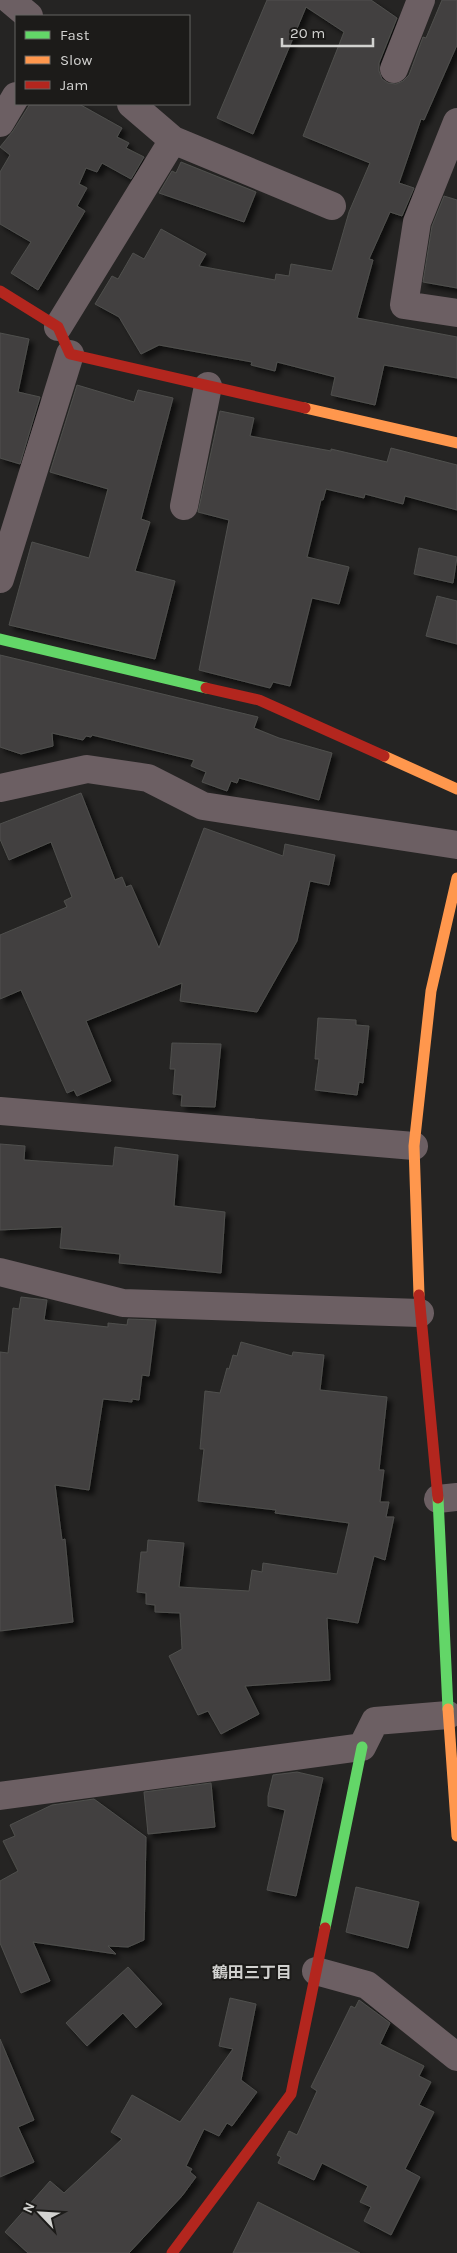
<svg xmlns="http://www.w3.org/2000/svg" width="457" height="2253" viewBox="0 0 457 2253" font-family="Karla,'Noto Sans JP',sans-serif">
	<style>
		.building { fill: #424140; stroke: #4f4f4d; filter: url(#shadow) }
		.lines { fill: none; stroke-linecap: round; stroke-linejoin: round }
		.street { stroke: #6c5f63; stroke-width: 28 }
		.fast { stroke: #63d668; stroke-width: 11 }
		.slow { stroke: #ff974d; stroke-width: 11 }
		.jam { stroke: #b3261e; stroke-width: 11 }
		.labels { text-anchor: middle; stroke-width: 4; stroke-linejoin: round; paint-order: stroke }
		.neighbourhood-label { font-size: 16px; font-weight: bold; fill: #d2d2d0; stroke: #1c1b19 }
	</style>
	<defs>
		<filter id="shadow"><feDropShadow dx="4.5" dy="4.5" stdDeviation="2.5" flood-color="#0009"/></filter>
	</defs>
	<rect width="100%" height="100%" fill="#252423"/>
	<path class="building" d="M267 0H371L397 18 379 63V71L382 79 388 83 396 84 403 81 409 75 423 37 426 38 442 0H457V45L424 120 421 119 399 183 414 188 402 216 390 212 369 259 373 260 357 318 457 337V378L384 365 375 405 331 395 335 377 277 362 275 371 251 365 252 362 159 345 141 354 119 317 95 304 112 276 118 279 133 253 144 259 161 229 206 254 199 266 275 280 276 274 289 276 291 264 332 271 349 212 370 163 303 136 344 32 306 7 253 134 217 118Z
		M30 104H79L122 128 117 137 129 143 126 148 144 157 131 179 102 163 97 172 86 168 79 184 87 188 77 206 85 211 38 290 11 273 31 242 0 224V172L10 155 0 147 13 131Z
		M181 162 256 192 244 222 159 193 172 171 176 173Z
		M444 196 457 200V288L423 282 432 226Z
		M0 333 29 339 18 392 40 397 20 464 0 458Z
		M77 385 134 402 138 390 173 398 141 519 150 522 135 571 175 581 155 659 9 625 32 542 89 558 108 489 50 472Z
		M220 411 254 418 250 436 331 451V449L387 462 391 448 457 465V510L405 496 403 504 365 494 364 498 326 489 323 500H321L307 557 349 567 339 604 312 598 290 686 273 682 270 688 199 670 229 520 198 512Z
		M419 548 457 557 453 583 414 574Z
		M437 596 457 601V644L426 636Z
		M0 655 258 717 254 728 279 738 332 753 319 800 239 778 237 783 231 781 227 791 202 782 206 772 191 766 194 760 92 735 91 737 86 736 83 740 52 733 53 746 21 754 0 747Z
		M81 793 115 880 122 877 126 887 131 885 159 948 204 828 283 856 285 844 335 855 329 885 310 881 297 941 257 1012 180 1001 182 983 86 1021 111 1081 77 1096 74 1090 67 1093 21 990 0 999V935L67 907 64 901 72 897 51 842 9 860 0 839V824Z
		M318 1018 356 1020V1025L369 1026 363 1083 359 1082 357 1095 315 1090 319 1059H315Z
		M172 1043 221 1044 215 1107 181 1106 182 1095 173 1094 175 1069H170Z
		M0 1144 25 1146 24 1160 113 1166 115 1147 178 1155 174 1206 225 1212 221 1273 119 1263 120 1254 60 1248 62 1227 0 1230Z
		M21 1297 47 1300 44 1320 108 1327V1323L127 1325 128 1319 156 1320 149 1376 142 1375 139 1400 132 1399V1402L103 1399 89 1490 55 1485 62 1540 65 1539 73 1622 0 1631V1352L8 1353 13 1308 19 1309Z
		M241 1342 292 1356 293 1352 324 1355 320 1390 387 1397 379 1470H384L380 1502H389L386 1517H394L385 1560 374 1556 358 1623 327 1618 330 1680 245 1686 259 1714 221 1734 208 1711 198 1715 169 1656 182 1649 180 1613 155 1612V1605L146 1604V1593L137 1592 141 1552H147L148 1540 184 1543 179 1587 249 1591 252 1570 262 1572 263 1563 337 1574 349 1523 275 1513 276 1510 198 1501 204 1449H200L205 1391 220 1393 227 1368 229 1369 233 1355 237 1356Z
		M297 1772 323 1778 296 1896 267 1890 285 1810 268 1806V1796L273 1775Z
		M211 1783 215 1827 148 1834 144 1792Z
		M94 1799 146 1837 144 1940 128 1947 108 1946 116 1954 33 1942 50 1981 21 1993 0 1943V1881L18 1871 3 1841 15 1836 10 1825 52 1805Z
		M356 1887 419 1902 408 1948 346 1932Z
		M128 1967 162 2004 136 2028 123 2013 87 2046 66 2023Z
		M230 1998 256 2004 241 2080 257 2092 232 2126 227 2123 219 2136 204 2129 186 2166 192 2169 190 2172 196 2177 182 2196 129 2253H28L5 2232 50 2181 64 2193 122 2139 111 2132 132 2095 180 2122 233 2049 219 2046Z
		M359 2000 390 2023 380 2044 424 2066 419 2076 431 2082 419 2105 434 2112 405 2169 420 2177 391 2235 364 2221 371 2207 360 2202 368 2186 322 2163 314 2180 278 2163 281 2157 277 2155 289 2131 297 2135 317 2091 311 2087 351 2006 355 2008Z
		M0 2039 34 2120 18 2127 34 2162 0 2177Z
		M258 2202 360 2253H233Z"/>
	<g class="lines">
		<path class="street" d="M10 0 29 16
			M394 69 421 0
			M131 104 173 140 332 206
			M457 122 417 222 404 305 457 313
			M0 123 16 96
			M58 327 173 140
			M184 506 208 386
			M0 579 70 354
			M0 788 87 769 148 778 203 806 457 845
			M0 1111 414 1146
			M0 1272 123 1303 420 1313
			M438 1499 457 1497
			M0 1796 362 1747 375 1721 448 1715
			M316 1971 367 1985 457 2057"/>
		<path class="fast" d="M0 639 206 688
			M438 1498 448 1709
			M325 1928 362 1747"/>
		<path class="slow" d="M305 408 457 443
			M384 756 457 789
			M419 1295 414 1146 431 991 457 878
			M448 1709 457 1836"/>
		<path class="jam" d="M0 291 58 327 70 354 305 408
			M206 688 259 700 384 756
			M419 1295 438 1498
			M172 2253 291 2094 325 1928"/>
	</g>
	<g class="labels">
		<g class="neighbourhood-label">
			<text x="252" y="1978">鶴田三丁目</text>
		</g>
	</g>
	<rect x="15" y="15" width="175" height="90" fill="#1c1b19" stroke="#656462"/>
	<rect x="25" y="31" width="25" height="8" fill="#63d668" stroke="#656462"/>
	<text x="60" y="40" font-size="15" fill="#d2d2d0">Fast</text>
	<rect x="25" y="56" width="25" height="8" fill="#ff974d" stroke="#656462"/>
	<text x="60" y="65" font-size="15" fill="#d2d2d0">Slow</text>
	<rect x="25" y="81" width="25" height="8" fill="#b3261e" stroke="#656462"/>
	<text x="60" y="90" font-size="15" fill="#d2d2d0">Jam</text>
	<g transform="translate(40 2213) rotate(295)" stroke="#1c1b19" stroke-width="4" paint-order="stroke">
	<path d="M0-4L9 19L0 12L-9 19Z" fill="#d2d2d0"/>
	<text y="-8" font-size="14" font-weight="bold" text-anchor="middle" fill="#d2d2d0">N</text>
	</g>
	<path d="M282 38v8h91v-8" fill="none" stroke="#d2d2d0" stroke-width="2.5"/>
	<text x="290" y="38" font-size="15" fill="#d2d2d0" stroke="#1c1b19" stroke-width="4" paint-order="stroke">20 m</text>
</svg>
